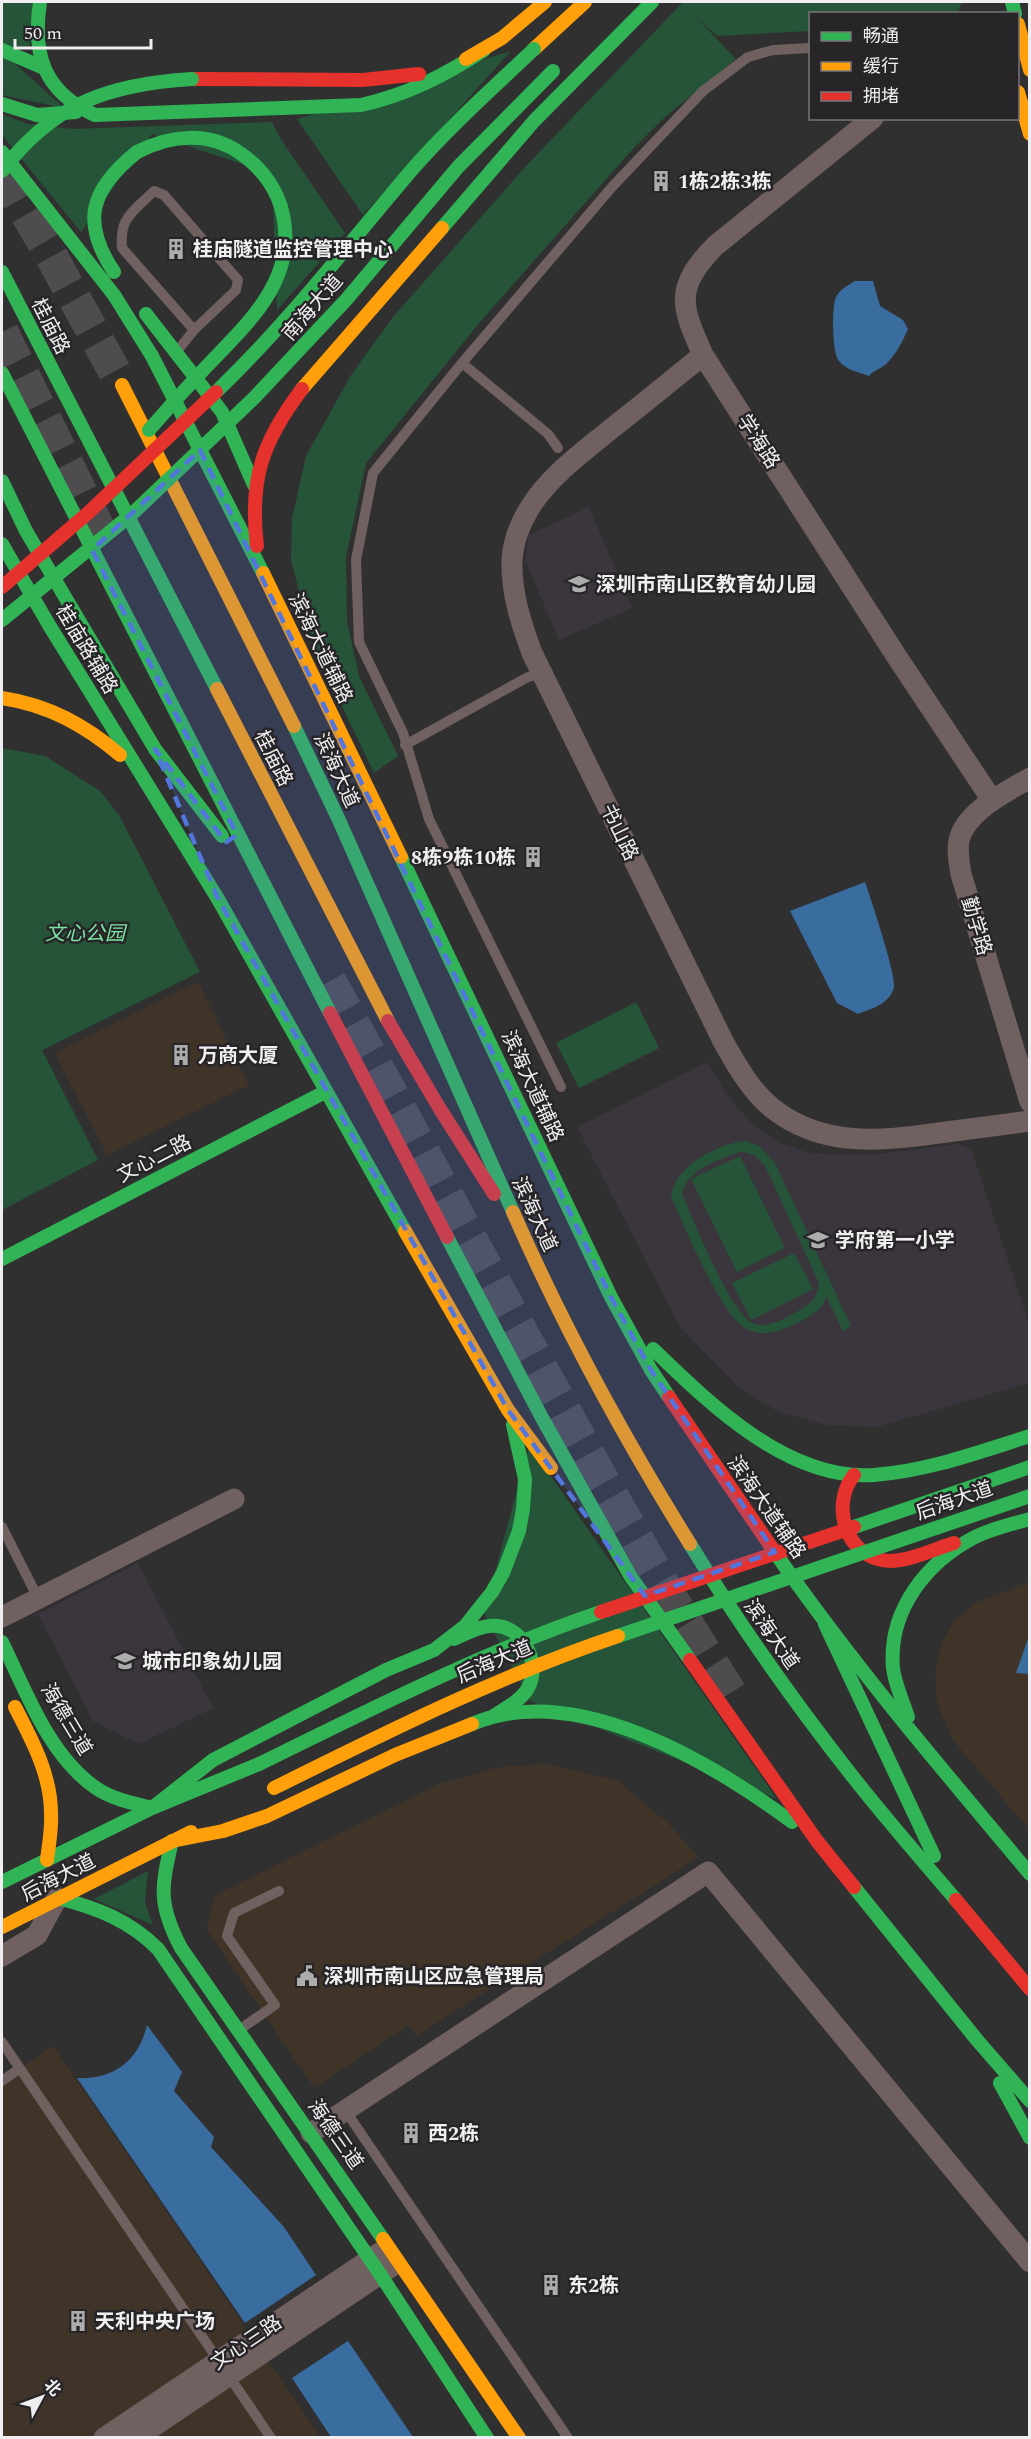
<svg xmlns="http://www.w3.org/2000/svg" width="1031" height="2439" viewBox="0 0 1031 2439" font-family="Spectral,'Noto Sans SC',serif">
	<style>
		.commercial { fill: #403428 }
		.built { fill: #3b363e }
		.green { fill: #255439; fill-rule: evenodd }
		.water { fill: #396c9f }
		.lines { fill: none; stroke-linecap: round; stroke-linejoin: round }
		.highway-tunnel { stroke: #4e4c4e; stroke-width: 33; stroke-dasharray: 33 16; stroke-linecap: butt }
		.lane { stroke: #716060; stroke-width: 10 }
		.street { stroke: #716060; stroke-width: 21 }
		.fast { stroke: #30b455; stroke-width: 14 }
		.slow { stroke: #ff9f0a; stroke-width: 14 }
		.jam { stroke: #e5322d; stroke-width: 14 }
		.fast-bridge { stroke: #30b455; stroke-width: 14 }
		.slow-bridge { stroke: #ff9f0a; stroke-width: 14 }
		.jam-bridge { stroke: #e5322d; stroke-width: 14 }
		.marked { fill: #5276de; fill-opacity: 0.2; stroke: #5276de; stroke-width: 4.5; stroke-dasharray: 12 8; stroke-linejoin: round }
		.labels { text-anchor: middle; stroke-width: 5; stroke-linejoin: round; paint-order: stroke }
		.poi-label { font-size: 20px; font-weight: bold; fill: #f0eef0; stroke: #272528; text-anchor: start }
		.street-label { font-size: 20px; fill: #f0eef0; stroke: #272528 }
		.park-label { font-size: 20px; font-style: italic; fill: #7ae4a3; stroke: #272528 }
	</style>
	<rect width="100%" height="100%" fill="#313031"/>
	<path class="commercial" d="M198 982 249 1085 107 1155 55 1053Z
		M1029 1582V1829L952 1739 937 1702 935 1671 942 1642 954 1621 976 1603Z
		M547 1764 616 1780 666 1821 699 1857 416 2036 408 2025 314 2088 206 1928 216 1895 439 1784 500 1767Z
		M53 2046 320 2437 2 2438V2081Z"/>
	<path class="built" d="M589 507 632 608 559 640 525 560 529 535Z
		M707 1062 727 1095 752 1124 779 1143 810 1153 839 1155 879 1154 958 1144 971 1149 1029 1324V1383L876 1427 827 1425 777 1411 738 1387 680 1327 577 1127Z
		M138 1563 213 1708 139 1744 93 1721 38 1614Z"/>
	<path class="green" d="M2 2H33L29 49 2 46Z
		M683 2H962L958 13 810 14V31L717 36 696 17 736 59 665 117 631 151 480 322 366 463 346 557 347 621 359 676 398 756 374 773 313 646 291 560 292 519 306 456 351 375 393 317 526 166Z
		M511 51 363 215 297 119Z
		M2 55 12 61 64 108 2 95Z
		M2 114 28 124 73 129 272 122 280 138 345 233 277 310 272 174 152 134 81 232 2 135Z
		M2 748 45 756 100 791 119 815 200 972 42 1050 98 1160 2 1210Z
		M636 1002 659 1048 579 1088 556 1043Z
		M746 1141 759 1146 775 1163 851 1326 843 1331 826 1296C824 1310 806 1319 793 1325 778 1332 760 1338 745 1328 720 1313 685 1227 671 1197 674 1166 718 1143 746 1141ZM740 1152C753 1152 759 1158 766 1168L819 1283C817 1302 806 1307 791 1315 780 1321 764 1329 752 1323 729 1310 694 1221 682 1194 687 1169 719 1160 740 1152Z
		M740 1156 785 1248 737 1272 691 1179Z
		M794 1253 813 1289 751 1320 732 1283Z
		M529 1445 777 1799 530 1701 484 1613Z
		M148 1871 145 1902 153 1925 94 1899Z"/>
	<path class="water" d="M855 281H873L880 306 903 320 908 329C903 341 895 356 886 364 880 369 874 370 869 376 858 372 846 370 839 361 832 353 832 311 835 300 838 290 847 286 855 281Z
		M865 882C871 899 896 974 894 987 890 1004 871 1009 858 1014L837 1003 790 911Z
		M1029 1636V1674L1016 1673Z
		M147 2025 182 2072 174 2091 214 2137 211 2147 284 2227 316 2275 245 2323 77 2078C114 2080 139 2060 147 2025Z
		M348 2341 413 2437H331L292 2378Z"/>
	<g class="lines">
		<path class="highway-tunnel" d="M2 172 48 250 122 385
			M2 332 103 537
			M330 981 597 1470 671 1598 733 1697"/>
		<path class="lane" d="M178 350 194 330 236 290 238 280 164 195 154 191C134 211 119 217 122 248L194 330
			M462 363 612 187 703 91 748 57 773 50 810 48
			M558 448 548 434 462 363 373 473 356 560 359 642 403 733 429 819 561 1087
			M405 745 526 678 542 672
			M2 1527 38 1598
			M239 2030 275 2005 227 1936 234 1913 279 1891
			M2 2042 271 2438
			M2 2081 19 2069
			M345 2110 568 2438"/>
		<path class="street" d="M873 118 715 246C674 288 681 306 703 355L897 657 992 800
			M703 355C672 380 642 405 611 429 583 452 548 477 529 509 520 524 513 542 512 560 511 593 521 623 532 653L724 1043C737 1066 751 1091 772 1108 822 1148 881 1141 939 1133 969 1129 999 1125 1030 1121
			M1030 778C1006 792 966 811 959 840 957 852 959 862 961 874L1030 1102
			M2 1617 234 1499
			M2 1956 37 1935 57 1898
			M311 2133 708 1872 1030 2262
			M104 2438 381 2252
			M136 2438 392 2266"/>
		<path class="fast" d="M40 2C32 55 44 92 95 115L361 105C407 95 445 75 484 50
			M1012 2 1015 14
			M2 50 44 68
			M2 104 37 115 76 112
			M2 152 114 295 152 356 263 573
			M442 228 534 121 652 2
			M2 272 217 689
			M114 272C80 221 91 189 137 152
			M146 314 222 412 254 485
			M2 373 330 1013
			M2 481 26 531 155 749 222 836
			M2 544 49 625 218 899 405 1231
			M294 726 338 818 513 1212
			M401 857 611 1297 651 1370 669 1397
			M447 1237 541 1416 631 1577 690 1660
			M2 1259 325 1092
			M653 1349C710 1404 788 1481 874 1475 928 1471 979 1452 1030 1436
			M690 1544C739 1624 794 1702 853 1777 886 1819 921 1859 956 1900
			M776 1554C854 1666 942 1769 1030 1874
			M825 1624 934 1856
			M454 1639C467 1633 483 1624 498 1626 525 1629 541 1665 528 1688 521 1701 504 1709 492 1717
			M2 1642C26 1691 49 1756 96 1788 112 1799 133 1803 152 1808
			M908 1717C903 1701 895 1685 893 1668 888 1610 927 1561 977 1536 994 1528 1012 1524 1030 1519
			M472 1724C575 1680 711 1762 792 1822
			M152 1808 213 1760 386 1670 434 1650 465 1626 492 1592 503 1573 519 1531 523 1509 525 1479 513 1425
			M172 1841C161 1888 158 1904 181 1948L383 2239
			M2 1882 152 1808 259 1764
			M854 1887 977 2040 1030 2101
			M58 1898C97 1908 129 1920 158 1949L380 2274 487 2438
			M1000 2083 1030 2138"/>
		<path class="slow" d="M1018 24 1030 70
			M534 49 585 2
			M466 59 502 38 545 2
			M1018 92 1030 134
			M122 385 294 726
			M302 389 442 228
			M263 573 401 857
			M217 689 388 1021
			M2 698C48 705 85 725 120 755
			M513 1212C563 1326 624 1438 690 1544
			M405 1231 508 1410 551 1468
			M15 1707C32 1740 51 1775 51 1813 52 1829 49 1844 47 1860
			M172 1841 223 1831 267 1816 395 1755 472 1724
			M2 1927 191 1832
			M383 2239 519 2438"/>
		<path class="jam" d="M192 79 363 80 419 74
			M257 546C249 480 262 442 302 389
			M330 1013 447 1237
			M388 1021 440 1109 494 1194
			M669 1397 776 1554
			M854 1475C829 1506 847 1561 891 1561 913 1560 934 1549 954 1543
			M690 1660 817 1841 854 1887
			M956 1900 1030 1989"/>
		<path class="fast-bridge" d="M137 152C170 135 208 131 240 153 262 168 278 190 283 215 297 280 248 323 207 366 187 387 168 408 149 430
			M2 171C54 103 109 84 192 79
			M216 392C287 324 347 246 410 172 448 128 492 89 534 49
			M2 620 132 514 254 398 346 300 458 167 553 71
			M854 1527 1030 1467
			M618 1636 1030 1496
			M259 1764C371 1709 483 1652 601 1612"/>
		<path class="slow-bridge" d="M274 1788C387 1732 498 1676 618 1636"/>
		<path class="jam-bridge" d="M2 587 88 513 216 392
			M601 1612 854 1527"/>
	</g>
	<path class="marked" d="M200 450 611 1297 651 1370 775 1552 645 1596 508 1410 218 899 155 749 226 842 237 835 92 550Z"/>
	<defs>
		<symbol id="building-bare" viewBox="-9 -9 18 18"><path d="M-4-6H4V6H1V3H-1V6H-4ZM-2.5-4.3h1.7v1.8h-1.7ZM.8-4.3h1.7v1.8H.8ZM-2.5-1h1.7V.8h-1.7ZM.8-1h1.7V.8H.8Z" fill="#adacad" stroke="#272528" stroke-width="2.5" paint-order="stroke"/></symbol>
		<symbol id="school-bare" viewBox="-9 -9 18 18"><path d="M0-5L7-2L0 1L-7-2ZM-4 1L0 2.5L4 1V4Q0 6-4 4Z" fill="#adacad" stroke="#272528" stroke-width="2.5" paint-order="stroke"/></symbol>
		<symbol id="civic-bare" viewBox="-9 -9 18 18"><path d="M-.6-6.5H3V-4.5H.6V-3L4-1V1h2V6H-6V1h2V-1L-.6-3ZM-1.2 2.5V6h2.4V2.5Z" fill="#adacad" stroke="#272528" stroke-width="2.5" paint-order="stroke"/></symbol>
	</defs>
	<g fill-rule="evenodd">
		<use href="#building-bare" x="646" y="166" width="30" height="30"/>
		<use href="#building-bare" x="161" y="234" width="30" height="30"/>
		<use href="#school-bare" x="564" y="569" width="30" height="30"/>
		<use href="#building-bare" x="518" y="842" width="30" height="30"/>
		<use href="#building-bare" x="166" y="1040" width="30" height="30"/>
		<use href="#school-bare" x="803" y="1225" width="30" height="30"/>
		<use href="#school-bare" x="110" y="1646" width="30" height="30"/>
		<use href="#civic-bare" x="292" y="1961" width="30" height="30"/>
		<use href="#building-bare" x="396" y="2118" width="30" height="30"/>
		<use href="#building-bare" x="536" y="2270" width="30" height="30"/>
		<use href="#building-bare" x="63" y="2306" width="30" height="30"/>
	</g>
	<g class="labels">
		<g class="poi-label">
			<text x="678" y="188">1栋2栋3栋</text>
			<text x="193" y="256">桂庙隧道监控管理中心</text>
			<text x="596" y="591">深圳市南山区教育幼儿园</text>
			<text x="516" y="864" text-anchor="end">8栋9栋10栋</text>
			<text x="198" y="1062">万商大厦</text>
			<text x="835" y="1247">学府第一小学</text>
			<text x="142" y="1668">城市印象幼儿园</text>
			<text x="324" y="1983">深圳市南山区应急管理局</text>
			<text x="428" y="2140">西2栋</text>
			<text x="568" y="2292">东2栋</text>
			<text x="95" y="2328">天利中央广场</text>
		</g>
		<g class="street-label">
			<text transform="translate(312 307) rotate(-49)" y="7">南海大道</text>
			<text transform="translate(51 326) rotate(63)" y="7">桂庙路</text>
			<text transform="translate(759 441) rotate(57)" y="7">学海路</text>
			<text transform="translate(321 648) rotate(64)" y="7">滨海大道辅路</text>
			<text transform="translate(87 649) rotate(59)" y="7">桂庙路辅路</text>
			<text transform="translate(274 758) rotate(63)" y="7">桂庙路</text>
			<text transform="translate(337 770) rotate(65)" y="7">滨海大道</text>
			<text transform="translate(620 832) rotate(64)" y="7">书山路</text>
			<text transform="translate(977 926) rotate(73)" y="7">勤学路</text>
			<text transform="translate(533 1086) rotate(65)" y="7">滨海大道辅路</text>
			<text transform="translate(154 1158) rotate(-27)" y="7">文心二路</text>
			<text transform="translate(535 1214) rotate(65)" y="7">滨海大道</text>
			<text transform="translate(954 1500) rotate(-19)" y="7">后海大道</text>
			<text transform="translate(767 1507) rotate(55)" y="7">滨海大道辅路</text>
			<text transform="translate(772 1634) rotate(55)" y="7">滨海大道</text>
			<text transform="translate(494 1661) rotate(-23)" y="7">后海大道</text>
			<text transform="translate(67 1719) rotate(59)" y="7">海德三道</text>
			<text transform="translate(58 1877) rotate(-27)" y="7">后海大道</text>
			<text transform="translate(336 2134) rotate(55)" y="7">海德三道</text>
			<text transform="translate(246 2342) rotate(-34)" y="7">文心三路</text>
		</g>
		<g class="park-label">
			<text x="85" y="940">文心公园</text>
		</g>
	</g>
	<rect width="1031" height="2439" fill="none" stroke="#f0eef0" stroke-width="6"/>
	<rect x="809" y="12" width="210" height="108" fill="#272528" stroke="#777578" stroke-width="1.5"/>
	<rect x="821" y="32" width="30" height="9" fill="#30b455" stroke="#777578" stroke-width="1.5"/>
	<text x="863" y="42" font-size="18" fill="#f0eef0">畅通</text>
	<rect x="821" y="62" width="30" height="9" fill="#ff9f0a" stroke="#777578" stroke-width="1.5"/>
	<text x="863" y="72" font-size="18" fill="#f0eef0">缓行</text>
	<rect x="821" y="92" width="30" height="9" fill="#e5322d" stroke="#777578" stroke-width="1.5"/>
	<text x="863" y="102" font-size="18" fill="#f0eef0">拥堵</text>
	<g transform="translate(42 2397) rotate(49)" stroke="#272528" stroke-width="4.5" paint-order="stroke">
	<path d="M0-4.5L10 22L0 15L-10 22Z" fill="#f0eef0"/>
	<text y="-9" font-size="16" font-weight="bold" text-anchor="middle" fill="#f0eef0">北</text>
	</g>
	<path d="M15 39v9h136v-9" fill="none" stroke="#f0eef0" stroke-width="3"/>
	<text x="24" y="39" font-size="18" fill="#f0eef0" stroke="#272528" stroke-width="4.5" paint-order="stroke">50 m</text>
</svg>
